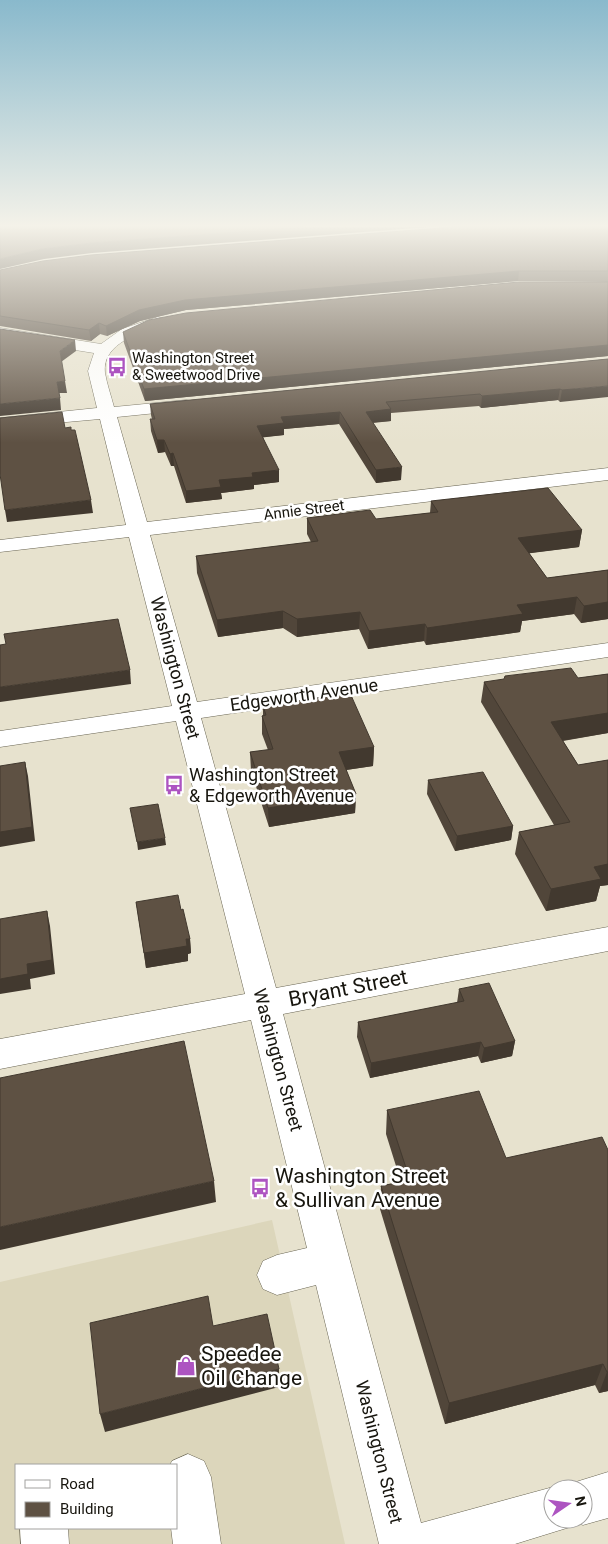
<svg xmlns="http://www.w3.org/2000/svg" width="608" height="1544" viewBox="0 0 608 1544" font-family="Roboto,sans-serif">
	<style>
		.built { fill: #dcd6bb; fill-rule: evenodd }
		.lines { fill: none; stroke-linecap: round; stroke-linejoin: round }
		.minor-casing { stroke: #696553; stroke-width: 1 }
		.minor { fill: #fff; fill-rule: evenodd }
		.wall { fill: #51463a }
		.shaded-wall { fill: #42392f }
		.building { fill: #5e5143; stroke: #42392f }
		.labels { text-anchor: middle; stroke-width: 5; stroke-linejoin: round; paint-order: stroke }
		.far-poi-label { font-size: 15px; fill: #17150e; stroke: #fff; text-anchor: start }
		.far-street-label { font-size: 15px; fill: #17150e; stroke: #fff }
		.street-label { font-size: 18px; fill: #17150e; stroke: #fff }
		.poi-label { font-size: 18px; fill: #17150e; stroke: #fff; text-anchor: start }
		.near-street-label { font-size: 21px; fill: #17150e; stroke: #fff }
		.near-poi-label { font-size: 21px; fill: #17150e; stroke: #fff; text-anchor: start }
	</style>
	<rect width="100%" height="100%" fill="#e7e2ce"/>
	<path class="built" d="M272 1220 345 1544H0V1282ZM16 1465H176V1528H16Z"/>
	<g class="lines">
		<defs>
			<path id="minor" d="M158 317 164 319 166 322 164 325C143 331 101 343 105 373 107 384 111 396 114 407L186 400 192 401 195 405 192 409 186 410 117 417 147 522 608 468V480L150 535 197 702 608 643V657L201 718 276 988 608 927V951L283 1014 421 1523 553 1487 559 1489H553V1519H583V1489H565L566 1485 608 1472V1518L583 1525 572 1521 570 1527 515 1544H379L316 1285 277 1295 263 1289 257 1275 263 1261 277 1255 307 1248 251 1020 0 1069V1039L245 994 176 721 0 747V731L172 706 129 537 0 552V540L126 525 100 419 0 428V418L97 408 88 371 94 353 0 338V328L101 344 122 329Z
				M188 1454 204 1461 211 1477 221 1544H173L171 1528H176V1465H170L172 1461Z
				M20 1528H68L69 1544H21Z"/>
		</defs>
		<use href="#minor" class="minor-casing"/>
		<use href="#minor" class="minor"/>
	</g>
	<path class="wall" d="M608 227V282L518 281 186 310 140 321 107 336 100 334 91 341 0 326V270Z
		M608 282V356L145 401 124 343 123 332Z
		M608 359 560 402 558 400 481 408 479 406 391 413V421L373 423 401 480 376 483 339 424 284 429V435L263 437 279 482 254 485V489L221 493 222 499 186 503 174 466H171L165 452 158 453 151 431 150 419H152L151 415 150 404Z
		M431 501 582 530 579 547 529 553 547 578 608 570V619L581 623 574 614 522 621 520 632 426 645 424 641 368 649 359 629 297 637 283 628 218 637 197 573 196 556 311 542 307 534V518L376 519 430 513Z
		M608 674V733L563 741 578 765 608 760V885L600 886 596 901 546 911 515 854 519 832 554 825 481 702 484 682 578 678Z
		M263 706 374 747 373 766 346 770 356 794 355 813 269 827 251 771 250 752 268 750 262 734V716L263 715Z
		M428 780 513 826 511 840 455 851 427 794Z
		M136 902 181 910 190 939 191 953 188 954V961L146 968Z
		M459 989 515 1041 512 1056 481 1063 478 1056 370 1078 357 1037 358 1022 457 1003Z
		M387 1110 506 1158 608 1150V1391L599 1393 595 1385 445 1424 380 1209 381 1186 401 1182 386 1134Z"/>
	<path class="shaded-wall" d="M304 227H428L92 253 44 259 0 269V259L42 249 91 243Z
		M519 271 518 281 186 310 140 321 107 336 106 326 139 310 185 300Z
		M99 323 100 334 91 341 89 330Z
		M75 340 76 351 61 362 60 351Z
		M608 345V356L145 401 144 389Z
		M65 381 67 393H58L57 382Z
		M608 386V397L560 402 562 390Z
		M560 389 558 400 481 408 482 396Z
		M60 398 61 410 0 416V404Z
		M391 409V421L365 423 366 412Z
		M340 412 339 424 284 429V435L258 438 257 426 281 417Z
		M157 440H164L165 452 158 453Z
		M173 453 174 466H171L170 454Z
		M402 467 401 480 376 483V470Z
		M279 470V482L254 485V489L221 493 222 499 186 503V491L219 480 252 473Z
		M91 500 93 513 7 522 5 510Z
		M582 530 579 547 516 555 518 538Z
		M577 597 574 614 522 621 520 632 426 645 427 628 517 605Z
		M608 602V619L581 623 584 606Z
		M283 611V628L218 637 217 620Z
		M360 612 359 629 297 637V619Z
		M425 624 424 641 368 649 369 631Z
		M130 670 131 684 0 702V687Z
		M608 713V733L548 743 551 722Z
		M374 747 373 766 339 771V752Z
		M25 762 28 776 35 841 0 847V832Z
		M356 794 355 813 269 827 268 808Z
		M513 826 511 840 455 851 457 836Z
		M165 838 166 845 138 850 137 842Z
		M608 864V885L600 886 596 901 546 911 551 889 594 867Z
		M47 911 50 926 55 974 30 979 31 989 0 994V979L27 964Z
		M186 939H190L191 953 188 954V961L146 968 144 953Z
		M515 1041 512 1056 481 1063 484 1048Z
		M481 1042 478 1056 370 1078 371 1063Z
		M214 1181 216 1202 0 1250V1227Z
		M603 1364 595 1385 445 1424 449 1403Z
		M279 1369V1387L105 1432 100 1414Z
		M607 1372H608V1391L599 1393Z"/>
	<path class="building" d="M0 227H304L91 243 42 249 0 259Z
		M455 227H608V271H519L185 300 139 310 106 326 99 323 89 330 0 316V270L43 261 91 255Z
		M519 282H608V345L144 389 123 332 149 320 186 313Z
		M0 329 75 340 60 351 65 381 57 382 60 398 0 404Z
		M608 359V386L562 390 560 389 482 396 480 394 386 402 391 409 366 412 402 467 376 470 340 412 281 417 284 423 257 426 279 470 252 473 253 477 219 480 221 487 186 491 173 453 170 454 164 440H157L150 419H155L150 404Z
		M62 412 65 428 71 427V430H75L91 500 5 510 0 474V418Z
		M548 488 582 530 518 538 547 578 608 570V602L584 606 577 597 517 605 523 614 427 628 425 624 369 631 360 612 297 619 283 611 217 620 196 556 318 541 307 518 370 510 376 519 438 512 431 501Z
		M118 619 130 670 0 687V645L6 644 4 634Z
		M571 668 578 678 608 674V713L551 722 578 765 608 760V864L594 867 601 879 551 889 519 832 570 822 484 682 504 679 505 676Z
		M350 693 374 747 339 752 356 794 268 808 250 752 273 749 262 716 266 715 263 706Z
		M25 762 32 827 0 832V766Z
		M483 772 513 826 457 836 428 780Z
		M158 804 165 838 137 842 130 808Z
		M178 895 181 910 183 909 190 939H186L187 946 144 953 136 902Z
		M47 911 52 960 27 964 28 974 0 979V919Z
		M489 983 515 1041 484 1048 481 1042 371 1063 358 1022 464 1001 459 989Z
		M184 1041 214 1181 0 1227V1078Z
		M479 1091 506 1158 602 1137 608 1150V1372H607L603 1364 449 1403 381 1186 410 1180 387 1110Z
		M208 1296 213 1326 267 1314 279 1369 100 1414 90 1323Z"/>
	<linearGradient id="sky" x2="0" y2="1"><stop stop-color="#89b9cc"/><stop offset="0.51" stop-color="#f4f2e9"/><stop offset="1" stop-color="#f4f2e9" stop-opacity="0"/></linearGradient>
	<rect width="608" height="443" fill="url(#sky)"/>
	<defs>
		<symbol id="bus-bare" viewBox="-9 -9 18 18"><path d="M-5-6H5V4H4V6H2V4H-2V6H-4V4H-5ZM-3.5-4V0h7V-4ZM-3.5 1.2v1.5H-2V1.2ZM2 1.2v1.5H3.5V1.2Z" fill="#ad54c1" stroke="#fff" stroke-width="2.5" paint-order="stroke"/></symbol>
		<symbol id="shop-bare" viewBox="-9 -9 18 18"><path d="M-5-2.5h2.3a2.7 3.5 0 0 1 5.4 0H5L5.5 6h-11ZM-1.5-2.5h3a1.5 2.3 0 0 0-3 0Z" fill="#ad54c1" stroke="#fff" stroke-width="2.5" paint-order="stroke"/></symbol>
	</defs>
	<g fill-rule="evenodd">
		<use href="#bus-bare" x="103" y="353" width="28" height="28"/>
		<use href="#bus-bare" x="160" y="771" width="28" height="28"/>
		<use href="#bus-bare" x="246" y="1174" width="28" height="28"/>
		<use href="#shop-bare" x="172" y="1352" width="28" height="28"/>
	</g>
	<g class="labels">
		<g class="far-poi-label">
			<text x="132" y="363">Washington Street<tspan x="132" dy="17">&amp; Sweetwood Drive</tspan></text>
		</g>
		<g class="far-street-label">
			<text transform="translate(304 510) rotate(-7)" y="5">Annie Street</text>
		</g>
		<g class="street-label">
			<text transform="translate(175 668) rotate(75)" y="6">Washington Street</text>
			<text transform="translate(304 695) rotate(-8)" y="6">Edgeworth Avenue</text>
			<text transform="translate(278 1060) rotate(75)" y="6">Washington Street</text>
			<text transform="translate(379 1452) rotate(76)" y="6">Washington Street</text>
		</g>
		<g class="poi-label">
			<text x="189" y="781">Washington Street<tspan x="189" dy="21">&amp; Edgeworth Avenue</tspan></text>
		</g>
		<g class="near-street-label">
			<text transform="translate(348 988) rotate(-11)" y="7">Bryant Street</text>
		</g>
		<g class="near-poi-label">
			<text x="275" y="1183">Washington Street<tspan x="275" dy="24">&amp; Sullivan Avenue</tspan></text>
			<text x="201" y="1361">Speedee<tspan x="201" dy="24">Oil Change</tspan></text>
		</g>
	</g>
	<rect x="15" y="1464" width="162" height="65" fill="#ffffff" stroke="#a2a19f"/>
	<rect x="25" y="1480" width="25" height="8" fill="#ffffff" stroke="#a2a19f"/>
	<text x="60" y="1489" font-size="15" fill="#17150e">Road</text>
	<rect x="25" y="1502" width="25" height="15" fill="#5e5143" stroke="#a2a19f"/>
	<text x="60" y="1514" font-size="15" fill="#17150e">Building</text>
	<g transform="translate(568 1504) rotate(77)"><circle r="24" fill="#ffffff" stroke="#a2a19f"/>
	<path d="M0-4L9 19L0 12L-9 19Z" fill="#ad54c1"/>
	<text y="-8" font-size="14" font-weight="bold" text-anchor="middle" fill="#17150e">N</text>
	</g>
</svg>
